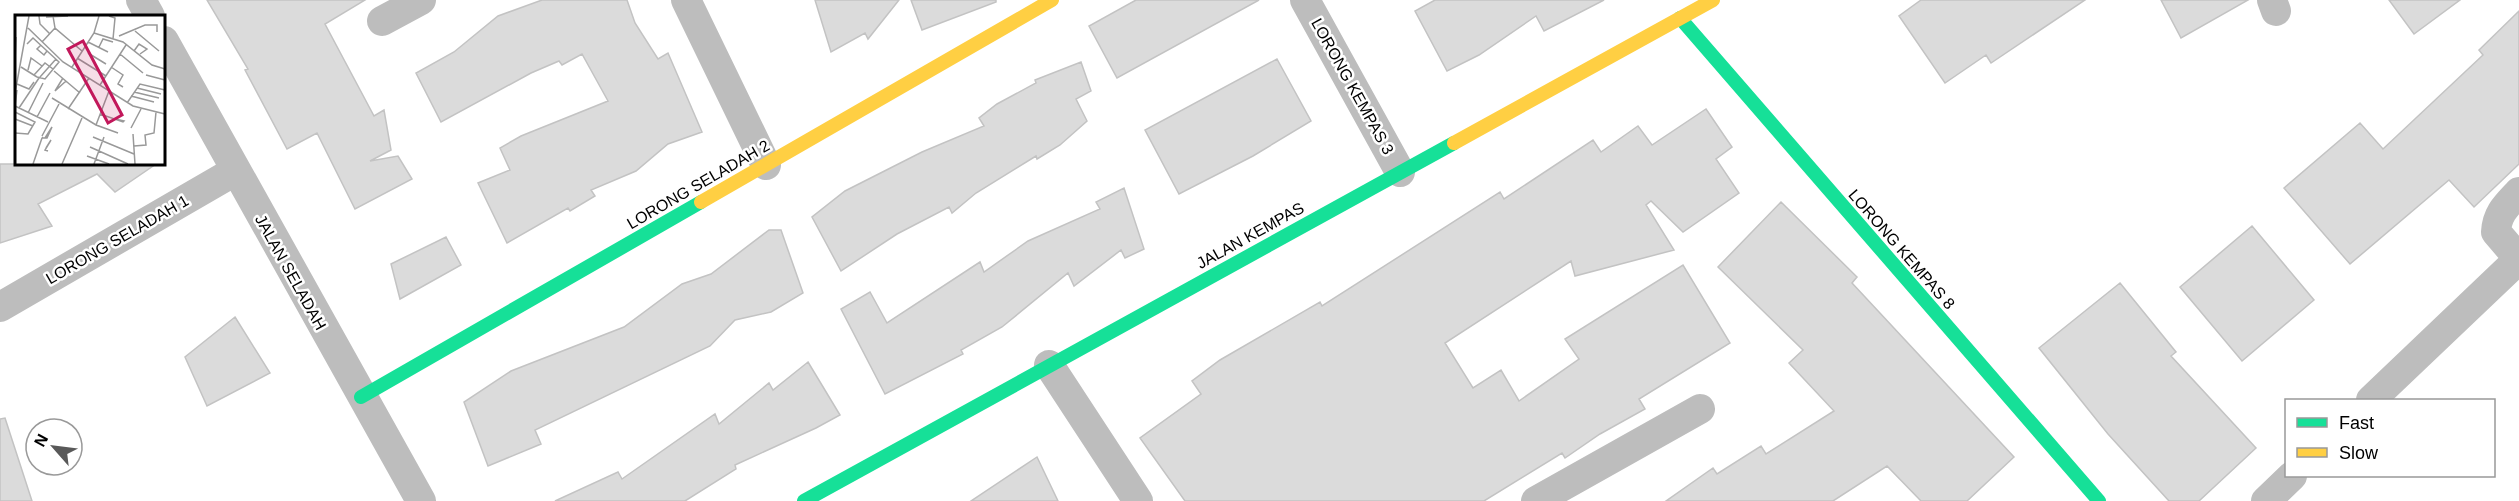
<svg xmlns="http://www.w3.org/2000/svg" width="2519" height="501" viewBox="0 0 2519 501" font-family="Arial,sans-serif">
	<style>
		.building { fill: #dbdbdb; stroke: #c3c3c3; stroke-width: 1.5 }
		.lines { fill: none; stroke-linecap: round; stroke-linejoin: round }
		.street { stroke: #bdbdbd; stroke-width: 30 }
		.fast { stroke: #16e098; stroke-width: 14 }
		.slow { stroke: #ffcf43; stroke-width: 14 }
		.labels { text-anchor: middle; stroke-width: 5; stroke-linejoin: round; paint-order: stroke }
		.street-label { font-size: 16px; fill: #000; stroke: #fff }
		.inset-road { fill: none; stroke: #999; stroke-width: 1.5 }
		.view { fill: #c2185b; fill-opacity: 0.15; stroke: #c2185b; stroke-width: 3 }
		.inset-edge { fill: none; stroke: #000; stroke-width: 3 }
	</style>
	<rect width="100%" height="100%" fill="#fff"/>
	<path class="building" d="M207 0H365L325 24 374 116 384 110 391 150 370 161 398 156 412 179 355 209 317 133 287 149 245 70 248 69Z
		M542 0H627L635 23 658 59 668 53 702 132 668 144 636 171 591 190 595 196 570 211 568 208 507 243 478 183 510 170 500 148 521 136 608 101 582 54 562 65 559 61 531 73 441 122 416 73 454 52 498 16Z
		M815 0H899L868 39 865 33 831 52Z
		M911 0H996V2L922 30Z
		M1136 0H1259L1117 78 1089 26Z
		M1435 0H1604L1544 31 1536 16 1479 55 1447 71 1415 11Z
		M1921 0H2085L1991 63 1986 55 1945 83 1899 16Z
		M2161 0H2248L2181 38Z
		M2389 0H2460L2414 34Z
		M2519 11V164L2474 207 2449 180 2350 264 2284 188 2360 123 2383 149 2483 55 2479 50Z
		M1277 59 1311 121 1253 156 1179 194 1145 130Z
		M1081 62 1091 91 1076 99 1087 121 1060 145 1037 159 1036 156 976 193 952 213 949 207 897 234 841 271 812 217 845 191 922 152 984 126 979 118 997 104 1036 83 1035 80Z
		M1706 109 1732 147 1716 159 1739 193 1683 232 1651 201 1646 205 1674 250 1575 276 1571 261 1445 343 1473 388 1501 370 1519 401 1579 359 1565 339 1683 265 1730 343 1639 399 1645 409 1600 434 1565 458 1562 453 1484 501H1185L1140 438 1201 394 1192 381 1220 360 1320 302 1322 306 1500 192 1504 199 1593 140 1601 152 1638 126 1652 145Z
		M0 164H156L115 192 97 174 38 204 52 226 0 243Z
		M1124 188 1144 249 1125 258 1121 250 1074 286 1068 273 1002 327 961 350 963 354 885 394 841 309 870 292 887 323 980 262 984 272 1028 241 1100 209 1096 202Z
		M1781 202 1857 277 1852 283 2014 457 1967 501H1921L1887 466 1833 501H1666L1713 468 1717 474 1761 446 1766 454 1834 411 1789 363 1803 350 1718 267Z
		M2252 226 2314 300 2242 361 2180 287Z
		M769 230H781L803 293 771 312 735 320 710 346 535 430 541 444 488 466 464 402 511 371 624 327 682 284 711 274Z
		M446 237 461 265 400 299 391 264Z
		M2120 283 2176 352 2171 356 2256 448 2199 501H2169L2108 434 2039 348Z
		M235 317 270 373 207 406 185 357Z
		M808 362 840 415 816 428 735 465 736 469 685 501H555L618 472 622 479 715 414 719 424 769 383 773 390Z
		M5 418 32 501H0V419Z
		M1037 457 1058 501H971Z"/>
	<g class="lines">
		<path class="street" d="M141 0 150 16
			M686 0 766 165
			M1305 0 1400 172
			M2272 0 2276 11
			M382 21 421 0
			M164 41 421 501
			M2519 259 2496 232C2497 213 2507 205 2519 192
			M0 307 235 171
			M1049 365 1138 501
			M2371 400 2519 259
			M1536 501 1700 409
			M2266 501 2292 476"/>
		<path class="fast" d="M1680 18 2099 501
			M361 397 701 202
			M804 501 1454 143"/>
		<path class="slow" d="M1454 143 1713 0
			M701 202 1052 0"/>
	</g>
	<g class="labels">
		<g class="street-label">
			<text transform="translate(1353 86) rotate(61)" y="6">LORONG KEMPAS 3</text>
			<text transform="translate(698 184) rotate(-30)" y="6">LORONG SELADAH 2</text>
			<text transform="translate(1250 235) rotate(-29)" y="6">JALAN KEMPAS</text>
			<text transform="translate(117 239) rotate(-30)" y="6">LORONG SELADAH 1</text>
			<text transform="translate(1902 249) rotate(49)" y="6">LORONG KEMPAS 8</text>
			<text transform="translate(291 272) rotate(61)" y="6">JALAN SELADAH</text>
		</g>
	</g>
	<g transform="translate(15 15)">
		<rect width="150" height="150" fill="#fff"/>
		<path class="inset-road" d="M24 1 25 9 35 19M38 1 40 13 67 36M94 1 100 3 98 24M31 2 53 1M13 13 48 47 118 91 150 99M120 16 144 36M79 18 108 27 137 50 150 54M104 21 130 10H142V17M27 27 40 13M73 27 93 37M12 29 18 23 44 47 30 64 22 62M26 30 22 34 29 40 32 36M84 32 88 24 98 27M119 36 124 29 132 34 125 39M73 38 91 49M105 39 128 58M62 43 91 61M0 47 1 22M6 52 22 62M57 52 79 18 84 1M96 52 108 60 103 69 108 72M13 55 16 43 27 51M39 56 65 78M19 60 30 48 38 54M131 60 150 65M25 62 41 44M48 63 40 76 51 66M2 69 14 74 19 67M85 70 111 30M122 73 146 79M2 75 0 91 33 107M119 77 144 83M0 78 14 1M116 81 139 87M37 83 81 110 103 118M112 88 125 69 150 75M4 93 24 63M53 94 74 63M0 97 20 107 13 119 0 118M13 98 28 68M85 99 108 107 109 106 100 104M22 102 35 78M0 104 18 111M81 110 94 76M116 113 126 94M118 119 120 149M27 121 44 89M27 122 28 123H32L37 112 30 123M78 122 119 139M119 131 131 130 130 120 139 118 141 97M75 132 113 149M31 133 36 125 30 135 33 136M72 141 94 149M18 149 27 123M47 149 67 103M79 149 89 122"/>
		<path class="view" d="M68 26 107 100 93 108 53 34Z"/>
		<rect width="150" height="150" class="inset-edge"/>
	</g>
	<rect x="2285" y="399" width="210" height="78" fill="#ffffff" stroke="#999999" stroke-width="1.5"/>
	<rect x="2297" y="418" width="30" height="9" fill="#16e098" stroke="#999999" stroke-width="1.5"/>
	<text x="2339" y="429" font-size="18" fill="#000000">Fast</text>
	<rect x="2297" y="448" width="30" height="9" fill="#ffcf43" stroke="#999999" stroke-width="1.5"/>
	<text x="2339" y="459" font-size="18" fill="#000000">Slow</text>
	<g transform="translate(54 447) rotate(298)"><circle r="28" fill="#ffffff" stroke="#999999" stroke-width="1.5"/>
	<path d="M0-4.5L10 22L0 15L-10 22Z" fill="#595959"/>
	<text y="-9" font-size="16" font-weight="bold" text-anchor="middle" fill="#000000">N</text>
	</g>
</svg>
